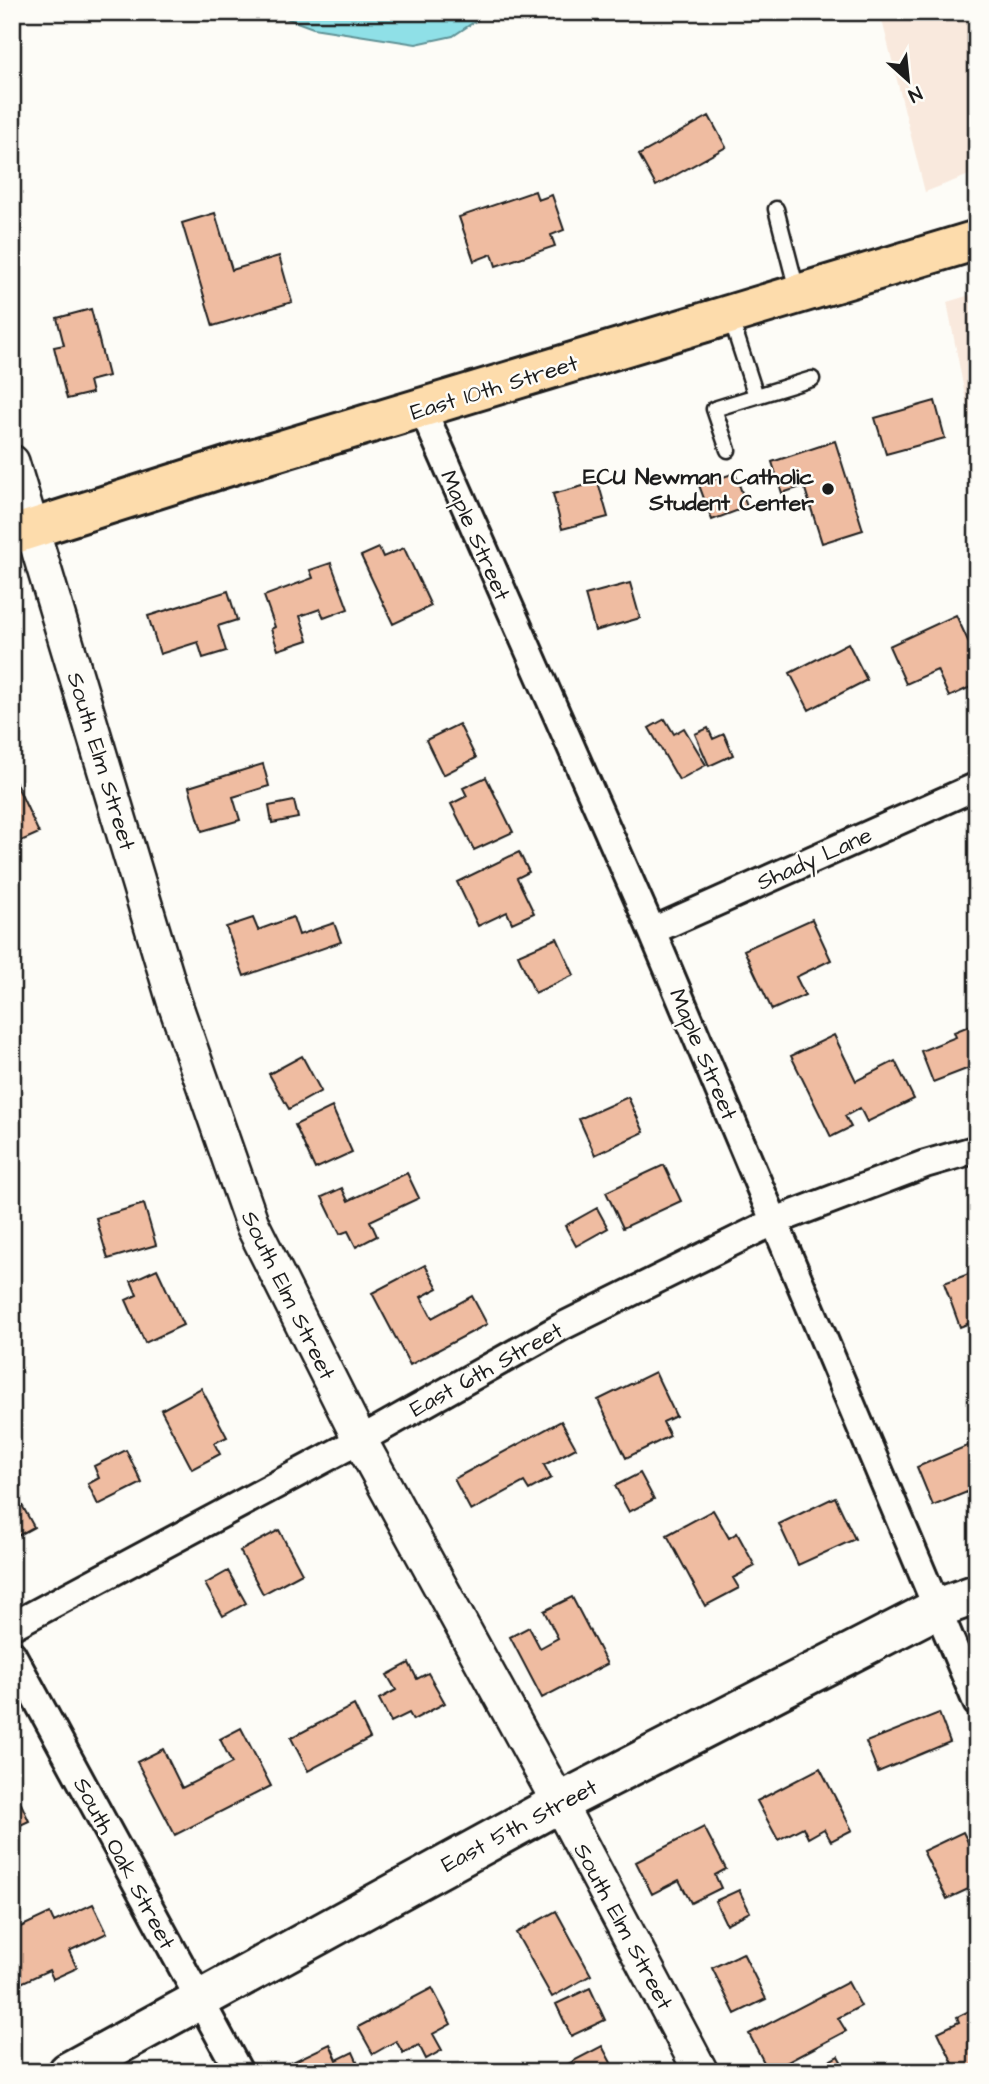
<svg xmlns="http://www.w3.org/2000/svg" width="989" height="2084" viewBox="0 0 989 2084" font-family="'Architects Daughter',sans-serif">
	<style>
		.built { fill: #f9e9dd }
		.water { fill: #8fe0e7; stroke: #619296; stroke-width: 2 }
		.building { fill: #efbca1; stroke: #1c1c1c; stroke-width: 2 }
		.lines { fill: none; stroke-linecap: round; stroke-linejoin: round }
		.service-casing { stroke: #1c1c1c; stroke-width: 19 }
		.minor-casing { stroke: #1c1c1c; stroke-width: 32 }
		.tertiary-casing { stroke: #1c1c1c; stroke-width: 38 }
		.secondary-casing { stroke: #1c1c1c; stroke-width: 44 }
		.primary-casing { stroke: #1c1c1c; stroke-width: 44 }
		.service { stroke: #fdfcf7; stroke-width: 14 }
		.minor { stroke: #fdfcf7; stroke-width: 26 }
		.tertiary { stroke: #fdfcf7; stroke-width: 33 }
		.secondary { stroke: #fdfcf7; stroke-width: 38 }
		.primary { stroke: #fddcac; stroke-width: 38 }
		.poi-dot { fill: #1c1c1c; stroke: #fdfcf7; stroke-width: 2.5 }
		.labels { text-anchor: middle; stroke-width: 5; stroke-linejoin: round; paint-order: stroke }
		.street-label { font-size: 23px; fill: #1c1c1c; stroke: #fdfcf7 }
		.poi-label { font-size: 23px; font-weight: bold; fill: #1c1c1c; stroke: #fdfcf7; text-anchor: end }
	</style>
	<rect width="100%" height="100%" fill="#fdfcf7"/>
	<filter id="ink" filterUnits="userSpaceOnUse"><feTurbulence type="fractalNoise" baseFrequency=".0143" numOctaves="2"/><feDisplacementMap in="SourceGraphic" scale="14" xChannelSelector="R" yChannelSelector="G"/><feConvolveMatrix kernelMatrix="1 2 1 2 8 2 1 2 1" color-interpolation-filters="sRGB"/></filter>
	<g filter="url(#ink)">
		<path class="built" d="M880 12H977V172L925 192Z
			M977 293V458L947 302Z"/>
		<path class="water" d="M277 12H489L453 36 416 44 313 28 280 16Z"/>
		<path class="building" d="M709 116 726 147 656 186 639 155Z
			M535 191 538 200 552 195 564 230 551 235 555 246 496 266 492 254 474 261 459 217Z
			M215 213 232 270 279 256 292 302 213 326 182 223Z
			M91 309 108 376 89 381 92 393 67 399 54 347 64 345 57 318Z
			M935 401 945 438 886 454 875 418Z
			M835 441 863 530 822 543 804 486 782 493 772 462Z
			M735 473 747 507 712 520 699 485Z
			M598 482 608 517 562 529 553 494Z
			M379 548 383 557 404 548 431 606 393 624 361 556Z
			M331 563 348 609 324 618 320 609 300 616 308 640 278 650 271 629 275 627 264 596 313 578 310 570Z
			M630 583 640 618 595 631 585 595Z
			M228 591 237 620 218 626 226 651 203 658 198 642 160 654 148 616Z
			M956 615 977 660V684L949 697 937 670 906 684 889 646Z
			M848 643 867 680 809 710 790 673Z
			M665 719 674 734 684 728 706 765 679 780 649 728Z
			M459 724 476 758 443 775 426 740Z
			M708 728 713 739 724 734 733 755 709 766 695 734Z
			M263 764 269 786 233 797 240 820 202 831 189 787Z
			M12 775 39 833 12 845Z
			M486 777 513 832 474 850 451 804 467 796 463 788Z
			M294 801 298 818 272 823 269 806Z
			M519 852 529 872 517 878 534 913 512 923 507 912 478 926 457 882Z
			M293 917 299 935 334 923 341 942 244 976 226 927 253 918 258 930Z
			M812 919 831 960 796 977 805 995 772 1010 744 950Z
			M557 938 574 975 535 993 518 955Z
			M976 1023 977 1065 933 1082 921 1051 956 1037 954 1032Z
			M834 1035 856 1081 895 1061 914 1099 867 1122 860 1108 845 1116 851 1127 831 1137 791 1056Z
			M302 1056 321 1091 289 1109 269 1074Z
			M628 1097 644 1132 595 1155 579 1119Z
			M332 1107 352 1152 315 1169 295 1125Z
			M664 1165 681 1201 623 1228 606 1192Z
			M407 1173 419 1198 370 1221 377 1236 356 1247 348 1231 340 1234 322 1197 342 1188 348 1201Z
			M144 1204 156 1245 108 1259 96 1218Z
			M597 1208 608 1228 576 1246 565 1226Z
			M425 1265 438 1288 421 1297 432 1318 472 1296 487 1324 410 1365 372 1293Z
			M157 1269 183 1325 145 1343 126 1300 137 1295 131 1281Z
			M977 1271V1320L960 1327 944 1283Z
			M655 1372 676 1416 663 1422 670 1436 626 1458 598 1400Z
			M201 1388 227 1437 214 1443 220 1454 192 1469 161 1410Z
			M561 1421 576 1448 544 1465 551 1478 529 1490 524 1482 471 1511 454 1479Z
			M969 1445 977 1464V1488L933 1506 917 1467Z
			M126 1450 142 1483 98 1505 88 1484 99 1478 94 1466Z
			M640 1473 654 1499 629 1512 615 1486Z
			M12 1487 34 1527 12 1539Z
			M835 1497 855 1539 798 1565 779 1524Z
			M713 1510 729 1538 737 1533 755 1566 733 1578 739 1588 705 1606 667 1535Z
			M279 1530 302 1573 263 1594 240 1551Z
			M228 1571 246 1603 223 1616 205 1584Z
			M572 1597 607 1664 542 1698 510 1637 529 1627 540 1648 558 1638 544 1611Z
			M409 1663 417 1679 428 1673 445 1703 413 1720 409 1713 391 1722 379 1699 396 1690 387 1675Z
			M354 1705 370 1738 308 1771 291 1738Z
			M939 1713 950 1742 878 1772 866 1742Z
			M241 1728 271 1786 175 1835 137 1762 163 1749 182 1788 232 1763 220 1739Z
			M820 1768 852 1830 831 1841 824 1829 808 1838 803 1827 778 1840 757 1801Z
			M12 1784 29 1821 12 1829Z
			M704 1827 726 1869 715 1875 721 1888 691 1903 679 1880 652 1894 636 1862Z
			M963 1832 977 1860V1885L947 1899 923 1851Z
			M12 1888 20 1905 12 1909Z
			M739 1890 750 1912 726 1924 715 1901Z
			M93 1904 107 1933 69 1951 77 1968 53 1979 49 1970 21 1983 12 1964V1931L50 1913 54 1922Z
			M556 1911 591 1975 552 1997 516 1933Z
			M743 1953 766 1999 735 2014 712 1968Z
			M848 1982 861 2006 838 2018 846 2031 769 2072 749 2034Z
			M432 1988 451 2024 433 2034 442 2050 426 2059 419 2045 403 2053 396 2041 373 2054 358 2027Z
			M590 1988 605 2020 571 2036 556 2004Z
			M975 2008 977 2072H957L938 2032 959 2022 957 2017Z
			M330 2044 337 2060 353 2052 362 2072H284L282 2067Z
			M602 2046 616 2072H560L558 2069Z
			M838 2056 847 2072H809Z"/>
		<g class="lines">
			<defs>
				<path id="service" d="M776 209 798 294
					M730 316 756 396
					M728 450 714 409 812 379"/>
				<path id="minor" d="M422 408 652 931 977 1703
					M652 931 977 786
					M12 1626 360 1440 561 1327 775 1221 925 1164 977 1149
					M12 1654 239 2072"/>
				<path id="tertiary" d="M12 462 174 1001 252 1224 360 1440 559 1803 701 2072"/>
				<path id="secondary" d="M68 2072 559 1803 938 1608 977 1594"/>
				<path id="primary" d="M12 535 242 462 977 240"/>
			</defs>
			<use href="#service" class="service-casing"/>
			<use href="#minor" class="minor-casing"/>
			<use href="#tertiary" class="tertiary-casing"/>
			<use href="#secondary" class="secondary-casing"/>
			<use href="#primary" class="primary-casing"/>
			<use href="#service" class="service"/>
			<use href="#minor" class="minor"/>
			<use href="#tertiary" class="tertiary"/>
			<use href="#secondary" class="secondary"/>
			<use href="#primary" class="primary"/>
		</g>
	</g>
	<circle class="poi-dot" cx="828" cy="489" r="7"/>
	<g class="labels">
		<g class="street-label">
			<text transform="translate(494 387) rotate(-17)" y="8">East 10th Street</text>
			<text transform="translate(476 535) rotate(66)" y="8">Maple Street</text>
			<text transform="translate(102 761) rotate(73)" y="8">South Elm Street</text>
			<text transform="translate(814 858) rotate(-24)" y="8">Shady Lane</text>
			<text transform="translate(704 1054) rotate(67)" y="8">Maple Street</text>
			<text transform="translate(289 1295) rotate(64)" y="8">South Elm Street</text>
			<text transform="translate(486 1369) rotate(-29)" y="8">East 6th Street</text>
			<text transform="translate(519 1825) rotate(-28)" y="8">East 5th Street</text>
			<text transform="translate(125 1863) rotate(62)" y="8">South Oak Street</text>
			<text transform="translate(624 1926) rotate(62)" y="8">South Elm Street</text>
		</g>
		<g class="poi-label">
			<text x="814" y="484">ECU Newman Catholic<tspan x="814" dy="26">Student Center</tspan></text>
		</g>
	</g>
	<rect width="989" height="2084" fill="none" stroke="#fdfcf7" stroke-width="42"/>
	<rect x="21" y="21" width="947" height="2042" fill="none" stroke="#1c1c1c" stroke-width="2.5" filter="url(#ink)"/>
	<g transform="translate(908 80) rotate(153)" stroke="#fdfcf7" stroke-width="5" paint-order="stroke">
	<path d="M0-5L12 26L0 18L-12 26Z" fill="#1c1c1c"/>
	<text y="-10" font-size="19" font-weight="bold" text-anchor="middle" fill="#1c1c1c">N</text>
	</g>
</svg>
